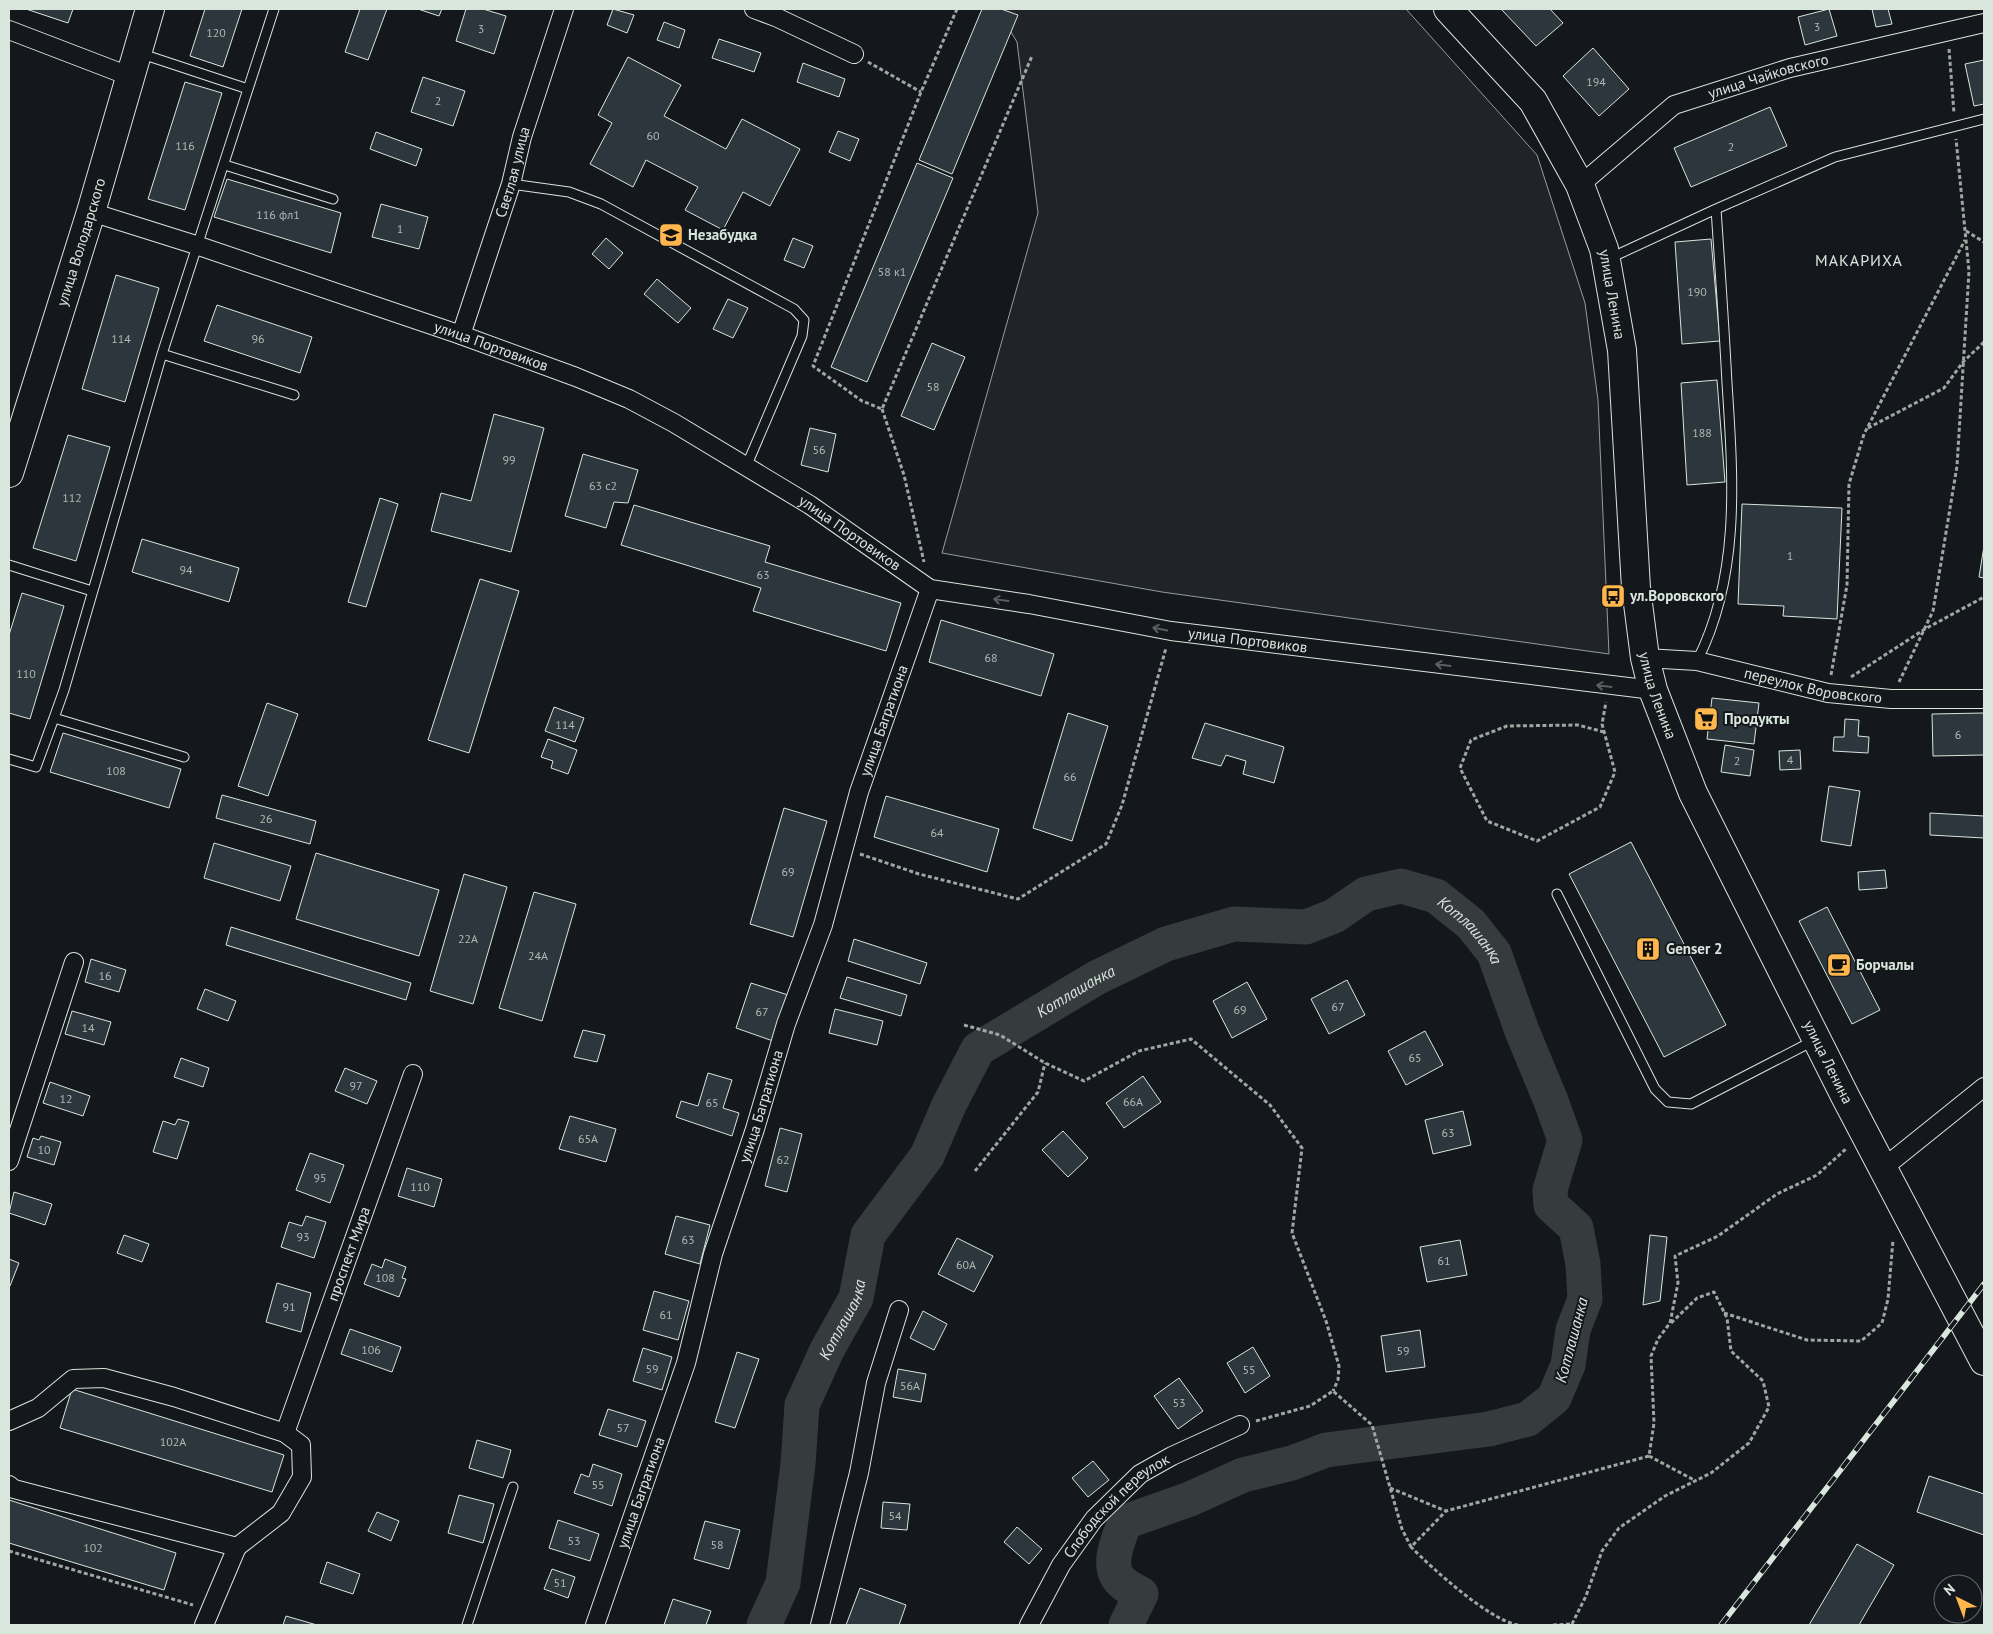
<svg xmlns="http://www.w3.org/2000/svg" width="1993" height="1634" viewBox="0 0 1993 1634" font-family="'PT Sans',sans-serif">
	<style>
		.green { fill: #202428; stroke: #939e99 }
		.lines { fill: none; stroke-linecap: round; stroke-linejoin: round }
		.river { stroke: #363b3e; stroke-width: 35 }
		.building { fill: #2c363c; stroke: #d8e6dc }
		.service-casing { stroke: #d8e6dc; stroke-width: 11 }
		.minor-casing { stroke: #d8e6dc; stroke-width: 20 }
		.primary-casing { stroke: #d8e6dc; stroke-width: 30 }
		.path { stroke: #9da8a2; stroke-width: 3; stroke-dasharray: 4 2.5; stroke-linecap: butt }
		.service { stroke: #14181c; stroke-width: 9 }
		.minor { stroke: #14181c; stroke-width: 18 }
		.primary { stroke: #14181c; stroke-width: 28 }
		.rail-casing { stroke: #d8e6dc; stroke-width: 5.5 }
		.rail { stroke: #14181c; stroke-width: 4; stroke-dasharray: 11; stroke-linecap: butt }
		.oneway { stroke: #59605f }
		.labels { text-anchor: middle; stroke-width: 4; stroke-linejoin: round; paint-order: stroke }
		.number-label { font-size: 12px; fill: #adbab4 }
		.street-label { font-size: 15px; fill: #d8e6dc; stroke: #14181c }
		.poi-label { font-size: 15px; font-weight: bold; fill: #d8e6dc; stroke: #14181c; text-anchor: start }
		.neighbourhood-label { font-size: 16px; letter-spacing: 1px; fill: #d8e6dc; stroke: #14181c }
		.water-label { font-size: 16px; font-style: italic; fill: #d8e6dc; stroke: #14181c }
	</style>
	<rect width="100%" height="100%" fill="#14181c"/>
	<path class="green" d="M997 9H1406L1537 155 1585 303 1598 400 1609 654 1162 592 942 553 1038 213 1017 42Z"/>
	<g class="lines">
		<path class="river" id="s1" d="M764 1625 783 1583 798 1464 802 1405 827 1350 856 1298 868 1235 927 1156 949 1105 978 1049 1096 978 1166 944 1234 924 1306 927 1334 916 1366 894 1401 886 1436 896 1471 924 1494 953 1522 1031 1551 1101 1565 1140 1550 1190 1551 1205 1576 1228 1583 1264 1585 1299 1573 1330 1568 1365 1554 1398 1528 1419 1489 1429 1326 1450 1292 1463 1243 1475 1190 1499 1125 1522C1118 1540 1104 1569 1124 1584 1129 1588 1136 1591 1141 1594L1126 1625"/>
	</g>
	<path class="building" d="M26 9H73L68 23Z
		M205 9H242L223 67 190 56Z
		M360 9H387L368 60 345 52Z
		M418 9H442L439 16Z
		M466 9H483L506 16 494 54 456 41Z
		M613 9 634 15 627 33 607 25Z
		M982 9H1001L1018 15 952 174 919 160Z
		M1501 9H1550L1563 23 1536 46Z
		M1829 9 1837 36 1805 45 1798 17Z
		M1872 9H1888L1892 24 1876 27Z
		M664 22 685 30 679 48 657 40Z
		M719 39 761 53 754 72 712 58Z
		M1593 48 1629 89 1599 116 1563 76Z
		M628 57 681 85 664 116 726 149 742 119 800 149 770 206 743 192 723 230 685 210 698 187 646 160 633 187 590 164 612 123 598 115Z
		M1984 60V104L1974 106 1965 64Z
		M803 63 845 79 839 97 797 82Z
		M423 77 465 91 453 126 411 112Z
		M185 82 222 93 185 210 148 199Z
		M1770 107 1787 146 1691 187 1674 148Z
		M838 131 859 139 850 161 829 152Z
		M376 132 422 149 416 166 370 149Z
		M917 163 953 178 867 382 831 367Z
		M227 179 341 213 331 253 214 217Z
		M381 204 428 217 419 249 372 237Z
		M606 238 623 253 609 269 592 254Z
		M793 238 813 246 804 268 784 260Z
		M1711 239 1720 341 1682 344 1675 242Z
		M116 275 159 288 125 402 82 389Z
		M657 279 691 308 678 323 644 294Z
		M728 299 748 308 733 338 713 329Z
		M217 305 312 337 300 373 204 341Z
		M932 343 965 357 934 430 901 416Z
		M1717 380 1725 482 1687 485 1681 383Z
		M494 414 544 428 511 552 431 531 441 493 471 501Z
		M810 428 836 434 828 472 801 465Z
		M68 435 110 447 76 561 33 548Z
		M583 454 638 470 628 503 614 502 606 528 565 516Z
		M380 498 398 504 366 607 348 602Z
		M1742 504 1842 508 1837 619 1783 616 1784 606 1738 604Z
		M634 505 770 546 765 562 901 603 886 651 753 611 761 588 621 545Z
		M142 539 239 568 229 602 132 572Z
		M1984 546V578L1979 577Z
		M480 579 519 591 469 753 428 740Z
		M22 593 64 606 30 719 9 713V635Z
		M941 620 1054 654 1041 696 929 662Z
		M1712 698 1759 703 1754 744 1707 739Z
		M267 703 298 714 268 796 238 786Z
		M554 707 584 718 575 742 545 731Z
		M1068 713 1108 726 1072 841 1033 828Z
		M1984 713V755L1933 756 1932 714Z
		M1845 719 1859 720 1858 736 1869 737 1868 753 1833 751 1834 737H1844Z
		M1205 723 1284 747 1274 783 1243 774 1246 761 1226 755 1221 766 1192 758Z
		M63 733 181 769 169 808 50 772Z
		M548 739 577 750 568 774 551 768 553 761 541 757Z
		M1725 745 1754 750 1750 776 1721 772Z
		M1800 750 1801 769 1780 770 1779 751Z
		M1829 786 1860 791 1851 846 1821 841Z
		M222 795 316 821 310 844 216 818Z
		M886 796 999 829 987 872 874 837Z
		M784 808 827 821 793 937 750 924Z
		M1930 813 1984 816V838L1930 835Z
		M1631 842 1726 1025 1664 1057 1569 874Z
		M214 843 291 866 280 901 204 878Z
		M316 853 439 890 419 956 296 919Z
		M1885 870 1887 888 1859 890 1858 872Z
		M464 874 507 887 473 1004 430 991Z
		M534 892 576 904 542 1021 499 1008Z
		M1827 907 1880 1010 1852 1024 1799 921Z
		M231 927 411 983 406 1000 226 945Z
		M854 939 927 963 920 984 848 961Z
		M91 959 126 970 119 992 85 982Z
		M847 977 907 995 901 1016 840 998Z
		M1347 980 1365 1015 1329 1034 1311 999Z
		M1247 982 1267 1019 1232 1038 1213 1001Z
		M751 983 788 995 773 1041 736 1028Z
		M205 989 236 1001 228 1021 197 1009Z
		M835 1009 883 1021 877 1045 829 1033Z
		M72 1011 111 1022 104 1045 65 1034Z
		M583 1030 605 1035 597 1062 574 1057Z
		M1425 1031 1443 1065 1406 1085 1388 1051Z
		M181 1058 209 1068 203 1087 174 1077Z
		M345 1068 377 1081 367 1104 335 1091Z
		M708 1073 732 1080 723 1108 739 1113 732 1136 676 1117 681 1101 698 1106Z
		M1143 1076 1161 1102 1124 1128 1106 1103Z
		M50 1082 90 1096 83 1116 43 1103Z
		M1463 1111 1471 1145 1433 1154 1425 1120Z
		M570 1116 616 1129 606 1162 559 1149Z
		M178 1119 189 1122 177 1159 153 1152 163 1121 175 1125Z
		M780 1128 802 1134 787 1192 765 1186Z
		M1063 1131 1088 1158 1068 1177 1042 1150Z
		M41 1136 61 1142 54 1165 27 1157 33 1138 39 1140Z
		M310 1153 344 1165 330 1203 296 1190Z
		M407 1168 442 1179 434 1207 398 1196Z
		M14 1192 52 1204 45 1225 9 1213Z
		M306 1216 326 1222 314 1258 281 1247 289 1222 302 1226Z
		M676 1216 710 1225 700 1264 665 1254Z
		M124 1235 149 1244 142 1262 117 1253Z
		M1650 1235 1667 1237 1660 1301 1643 1305Z
		M957 1238 993 1256 974 1292 938 1274Z
		M1460 1240 1467 1275 1427 1282 1420 1247Z
		M9 1259 19 1263 10 1286H9Z
		M385 1259 406 1267 402 1278 406 1279 399 1297 364 1284 372 1264 382 1268Z
		M277 1283 311 1293 301 1332 266 1322Z
		M654 1291 689 1301 678 1340 643 1330Z
		M923 1311 947 1324 934 1350 910 1338Z
		M350 1329 401 1347 392 1372 341 1354Z
		M1420 1330 1425 1367 1386 1372 1381 1336Z
		M1253 1347 1270 1376 1245 1393 1227 1363Z
		M643 1348 672 1357 662 1390 633 1381Z
		M737 1352 759 1359 735 1428 715 1422Z
		M898 1369 926 1374 921 1402 893 1397Z
		M1179 1378 1203 1411 1178 1429 1154 1396Z
		M72 1389 284 1455 272 1492 60 1428Z
		M608 1409 646 1421 637 1447 599 1435Z
		M477 1440 511 1450 503 1478 469 1468Z
		M1093 1461 1109 1480 1088 1497 1072 1478Z
		M593 1464 622 1474 612 1506 574 1493 581 1474 589 1477Z
		M1929 1476 1984 1494V1535L1917 1512Z
		M459 1495 494 1504 483 1543 448 1533Z
		M9 1500 176 1553 164 1590 9 1543Z
		M883 1502 910 1504 907 1530 881 1528Z
		M377 1512 399 1521 391 1541 368 1531Z
		M558 1520 599 1534 590 1561 549 1548Z
		M705 1521 740 1530 729 1569 694 1559Z
		M1017 1527 1042 1549 1029 1564 1004 1542Z
		M1857 1544 1894 1565 1859 1625H1809Z
		M327 1562 360 1574 353 1594 320 1583Z
		M552 1569 575 1577 568 1598 544 1589Z
		M860 1588 906 1605 899 1625H846Z
		M673 1599 711 1611 706 1625H664Z
		M286 1616 317 1625H283Z"/>
	<g class="lines">
		<defs>
			<path id="service" d="M139 53 248 89
				M225 165 333 199
				M511 184 569 192 601 204 794 309 804 320 802 336 746 467
				M1716 209 1835 157 1984 119
				M1608 259 1716 209C1720 267 1724 325 1727 383 1733 477 1741 575 1697 661
				M162 354 294 395
				M9 565 92 591
				M54 718 64 690 162 354 274 9
				M9 759 36 767 54 718 184 757
				M1557 894 1655 1089 1668 1102 1691 1104 1813 1041
				M467 1625 513 1487"/>
			<g id="minor">
				<path d="M754 9 778 18 854 54"/>
				<path d="M9 30 129 76"/>
				<path id="s2" d="M1580 185 1674 105 1790 68 1984 23"/>
				<path id="s3" d="M91 212 196 245 461 335 576 377 629 399 674 423 810 505 930 589 1029 604 1171 631 1653 690"/>
				<path id="s4" d="M461 335 511 184 522 137 564 9"/>
				<path id="s5" d="M1645 658 1697 661 1828 693 1891 699H1984"/>
				<path d="M9 1161 74 962"/>
				<path d="M1882 1169 1984 1087"/>
				<path d="M9 1421 38 1408 73 1379 104 1378 174 1397 285 1433 301 1445 302 1477 281 1513 237 1547 14 1489 9 1485"/>
				<path id="s6" d="M285 1433 413 1074"/>
				<path d="M204 1625 237 1547"/>
				<path id="s7" d="M595 1625 686 1363 713 1254 755 1129 786 1024 823 925 859 792 930 589"/>
				<path d="M820 1625 859 1473 876 1383 899 1310"/>
				<path id="s8" d="M1029 1625 1061 1565 1094 1519 1140 1474 1172 1456 1240 1425"/>
			</g>
			<g id="primary">
				<path id="s9" d="M1448 9 1533 101 1580 185 1604 249 1622 350 1636 588 1645 658 1653 690 1693 793 1845 1096 1984 1361"/>
				<path id="s10" d="M9 473 91 212 150 9"/>
			</g>
		</defs>
		<use href="#service" class="service-casing"/>
		<use href="#minor" class="minor-casing"/>
		<use href="#primary" class="primary-casing"/>
		<path class="path" d="M957 9 921 92 813 366 862 401 882 409 1032 56
			M1949 49 1954 113
			M868 62 921 92
			M1966 231 1984 242
			M882 409 904 475 924 562
			M1868 428 1944 388 1963 362 1984 342
			M1831 675 1847 585 1849 484 1864 434 1965 240
			M1851 677 1925 629 1984 597
			M1899 682 1933 611 1957 466 1969 271 1956 139
			M1604 732 1578 725 1507 726 1471 740 1460 768 1487 821 1537 841 1600 807 1615 772 1602 724 1606 702
			M860 854 919 874 1018 899 1106 844 1122 805 1166 648
			M964 1025 1000 1035 1045 1063 1084 1081 1139 1051 1191 1039 1270 1105 1302 1148 1292 1233 1326 1321 1339 1366 1338 1380 1333 1391
			M975 1171 1038 1092 1045 1063
			M1724 1313 1807 1340 1861 1341 1882 1323 1888 1299 1893 1240
			M1256 1421 1310 1406 1333 1391 1372 1425 1402 1529 1411 1547
			M1649 1456 1694 1480
			M1390 1488 1446 1511
			M9 1551 193 1605
			M1572 1624 1586 1596 1602 1551 1619 1528 1665 1496 1711 1473 1749 1443 1769 1407 1763 1381 1731 1351 1727 1318 1714 1292 1697 1298 1671 1323
			M1518 1625C1489 1620 1433 1569 1411 1547L1446 1511 1649 1456 1654 1423 1651 1356 1658 1339 1670 1323 1678 1283 1675 1256 1718 1236 1777 1194 1817 1175 1847 1148
			M1553 1625 1572 1624"/>
		<use href="#service" class="service"/>
		<use href="#minor" class="minor"/>
		<use href="#primary" class="primary"/>
		<defs>
			<path id="rail" d="M1721 1625 1984 1284"/>
		</defs>
		<use href="#rail" class="rail-casing"/>
		<use href="#rail" class="rail"/>
	</g>
	<defs><path id="oneway-shaft" d="M-6 0H5M1.5-3L5.5 0L1.5 3" fill="none" stroke-width="1.6" stroke-linecap="round" stroke-linejoin="round" transform="scale(1.25)"/></defs>
	<g class="oneway">
		<use href="#oneway-shaft" transform="translate(1001 600) rotate(-172)"/>
		<use href="#oneway-shaft" transform="translate(1160 629) rotate(-169)"/>
		<use href="#oneway-shaft" transform="translate(1443 665) rotate(-173)"/>
		<use href="#oneway-shaft" transform="translate(1604 686) rotate(-173)"/>
	</g>
	<defs>
		<symbol id="school-square" viewBox="-11 -11 22 22"><rect x="-9" y="-9" width="18" height="18" rx="4" fill="#ffb74d" stroke="#14181c"/><path d="M0-5L7-2L0 1L-7-2ZM-4 1L0 2.5L4 1V4Q0 6-4 4Z" fill="#111"/></symbol>
		<symbol id="bus-square" viewBox="-11 -11 22 22"><rect x="-9" y="-9" width="18" height="18" rx="4" fill="#ffb74d" stroke="#14181c"/><path d="M-5-6H5V4H4V6H2V4H-2V6H-4V4H-5ZM-3.5-4V0h7V-4ZM-3.5 1.2v1.5H-2V1.2ZM2 1.2v1.5H3.5V1.2Z" fill="#111"/></symbol>
		<symbol id="supermarket-square" viewBox="-11 -11 22 22"><rect x="-9" y="-9" width="18" height="18" rx="4" fill="#ffb74d" stroke="#14181c"/><path d="M-6-5.5h2.5l.6 2H6L4.5 2H-2.5L-4.4-4H-6ZM-1.5 3.2a1.3 1.3 0 1 0 .1 0ZM3 3.2a1.3 1.3 0 1 0 .1 0Z" fill="#111"/></symbol>
		<symbol id="building-square" viewBox="-11 -11 22 22"><rect x="-9" y="-9" width="18" height="18" rx="4" fill="#ffb74d" stroke="#14181c"/><path d="M-4-6H4V6H1V3H-1V6H-4ZM-2.5-4.3h1.7v1.8h-1.7ZM.8-4.3h1.7v1.8H.8ZM-2.5-1h1.7V.8h-1.7ZM.8-1h1.7V.8H.8Z" fill="#111"/></symbol>
		<symbol id="cafe-square" viewBox="-11 -11 22 22"><rect x="-9" y="-9" width="18" height="18" rx="4" fill="#ffb74d" stroke="#14181c"/><path d="M-5.5-4.5H6V0H3Q3 3.5 0 3.5H-2.5Q-5.5 3.5-5.5 0ZM3-3.2v2h1.7v-2ZM-6 4.5H4V6H-6Z" fill="#111"/></symbol>
	</defs>
	<g fill-rule="evenodd">
		<use href="#school-square" x="657" y="221" width="28" height="28"/>
		<use href="#bus-square" x="1599" y="582" width="28" height="28"/>
		<use href="#supermarket-square" x="1692" y="705" width="28" height="28"/>
		<use href="#building-square" x="1634" y="935" width="28" height="28"/>
		<use href="#cafe-square" x="1825" y="951" width="28" height="28"/>
	</g>
	<g class="labels">
		<g class="number-label">
			<text x="1817" y="31">3</text>
			<text x="481" y="33">3</text>
			<text x="216" y="37">120</text>
			<text x="1596" y="86">194</text>
			<text x="438" y="105">2</text>
			<text x="653" y="140">60</text>
			<text x="185" y="150">116</text>
			<text x="1731" y="151">2</text>
			<text x="278" y="219">116 фл1</text>
			<text x="400" y="233">1</text>
			<text x="892" y="276">58 к1</text>
			<text x="1697" y="296">190</text>
			<text x="121" y="343">114</text>
			<text x="258" y="343">96</text>
			<text x="933" y="391">58</text>
			<text x="1702" y="437">188</text>
			<text x="819" y="454">56</text>
			<text x="509" y="464">99</text>
			<text x="603" y="490">63 с2</text>
			<text x="72" y="502">112</text>
			<text x="1790" y="560">1</text>
			<text x="186" y="574">94</text>
			<text x="763" y="579">63</text>
			<text x="991" y="662">68</text>
			<text x="26" y="678">110</text>
			<text x="565" y="729">114</text>
			<text x="1958" y="739">6</text>
			<text x="1790" y="764">4</text>
			<text x="1737" y="765">2</text>
			<text x="116" y="775">108</text>
			<text x="1070" y="781">66</text>
			<text x="266" y="823">26</text>
			<text x="937" y="837">64</text>
			<text x="788" y="876">69</text>
			<text x="468" y="943">22А</text>
			<text x="538" y="960">24А</text>
			<text x="105" y="980">16</text>
			<text x="1338" y="1011">67</text>
			<text x="1240" y="1014">69</text>
			<text x="762" y="1016">67</text>
			<text x="88" y="1032">14</text>
			<text x="1415" y="1062">65</text>
			<text x="356" y="1090">97</text>
			<text x="66" y="1103">12</text>
			<text x="1133" y="1106">66А</text>
			<text x="712" y="1107">65</text>
			<text x="1448" y="1137">63</text>
			<text x="588" y="1143">65А</text>
			<text x="44" y="1154">10</text>
			<text x="783" y="1164">62</text>
			<text x="320" y="1182">95</text>
			<text x="420" y="1191">110</text>
			<text x="303" y="1241">93</text>
			<text x="688" y="1244">63</text>
			<text x="1444" y="1265">61</text>
			<text x="966" y="1269">60А</text>
			<text x="385" y="1282">108</text>
			<text x="289" y="1311">91</text>
			<text x="666" y="1319">61</text>
			<text x="371" y="1354">106</text>
			<text x="1403" y="1355">59</text>
			<text x="652" y="1373">59</text>
			<text x="1249" y="1374">55</text>
			<text x="910" y="1390">56А</text>
			<text x="1179" y="1407">53</text>
			<text x="623" y="1432">57</text>
			<text x="173" y="1446">102А</text>
			<text x="598" y="1489">55</text>
			<text x="895" y="1520">54</text>
			<text x="574" y="1545">53</text>
			<text x="717" y="1549">58</text>
			<text x="93" y="1552">102</text>
			<text x="560" y="1587">51</text>
		</g>
		<g class="street-label">
			<text dy="5" stroke="none"><textPath href="#s2" startOffset="222">улица Чайковского</textPath></text>
			<text dy="5" stroke="none"><textPath href="#s4" startOffset="171">Светлая улица</textPath></text>
			<text dy="5" stroke="none"><textPath href="#s10" startOffset="242">улица Володарского</textPath></text>
			<text dy="5" stroke="none"><textPath href="#s9" startOffset="336">улица Ленина</textPath></text>
			<text dy="5" stroke="none"><textPath href="#s3" startOffset="422">улица Портовиков</textPath></text>
			<text dy="5" stroke="none"><textPath href="#s3" startOffset="828">улица Портовиков</textPath></text>
			<text dy="5" stroke="none"><textPath href="#s3" startOffset="1248">улица Портовиков</textPath></text>
			<text dy="5" stroke="none"><textPath href="#s5" startOffset="171">переулок Воровского</textPath></text>
			<text dy="5" stroke="none"><textPath href="#s9" startOffset="741">улица Ленина</textPath></text>
			<text dy="5" stroke="none"><textPath href="#s7" startOffset="950">улица Багратиона</textPath></text>
			<text dy="5" stroke="none"><textPath href="#s9" startOffset="1146">улица Ленина</textPath></text>
			<text dy="5" stroke="none"><textPath href="#s7" startOffset="545">улица Багратиона</textPath></text>
			<text dy="5" stroke="none"><textPath href="#s6" startOffset="190">проспект Мира</textPath></text>
			<text dy="5" stroke="none"><textPath href="#s7" startOffset="140">улица Багратиона</textPath></text>
			<text dy="5" stroke="none"><textPath href="#s8" startOffset="150">Слободской переулок</textPath></text>
		</g>
		<g class="poi-label">
			<text x="688" y="240">Незабудка</text>
			<text x="1630" y="601">ул.Воровского</text>
			<text x="1724" y="724">Продукты</text>
			<text x="1666" y="954">Genser 2</text>
			<text x="1856" y="970">Борчалы</text>
		</g>
		<g class="neighbourhood-label">
			<text x="1859" y="266">МАКАРИХА</text>
		</g>
		<g class="water-label">
			<text dy="6" stroke="none"><textPath href="#s1" startOffset="1175">Котлашанка</textPath></text>
			<text dy="6" stroke="none"><textPath href="#s1" startOffset="740">Котлашанка</textPath></text>
			<text dy="6" stroke="none"><textPath href="#s1" startOffset="320">Котлашанка</textPath></text>
			<text transform="translate(1571 1340) rotate(-75)" y="6">Котлашанка</text>
		</g>
	</g>
	<rect width="1993" height="1634" fill="none" stroke="#d8e6dc" stroke-width="20"/>
	<g transform="translate(1958 1599) rotate(318)"><circle r="24" fill="#14181c" stroke="#626a69"/>
	<path d="M0-4L9 19L0 12L-9 19Z" fill="#ffb74d"/>
	<text y="-8" font-size="14" font-weight="bold" text-anchor="middle" fill="#d8e6dc">N</text>
	</g>
</svg>
